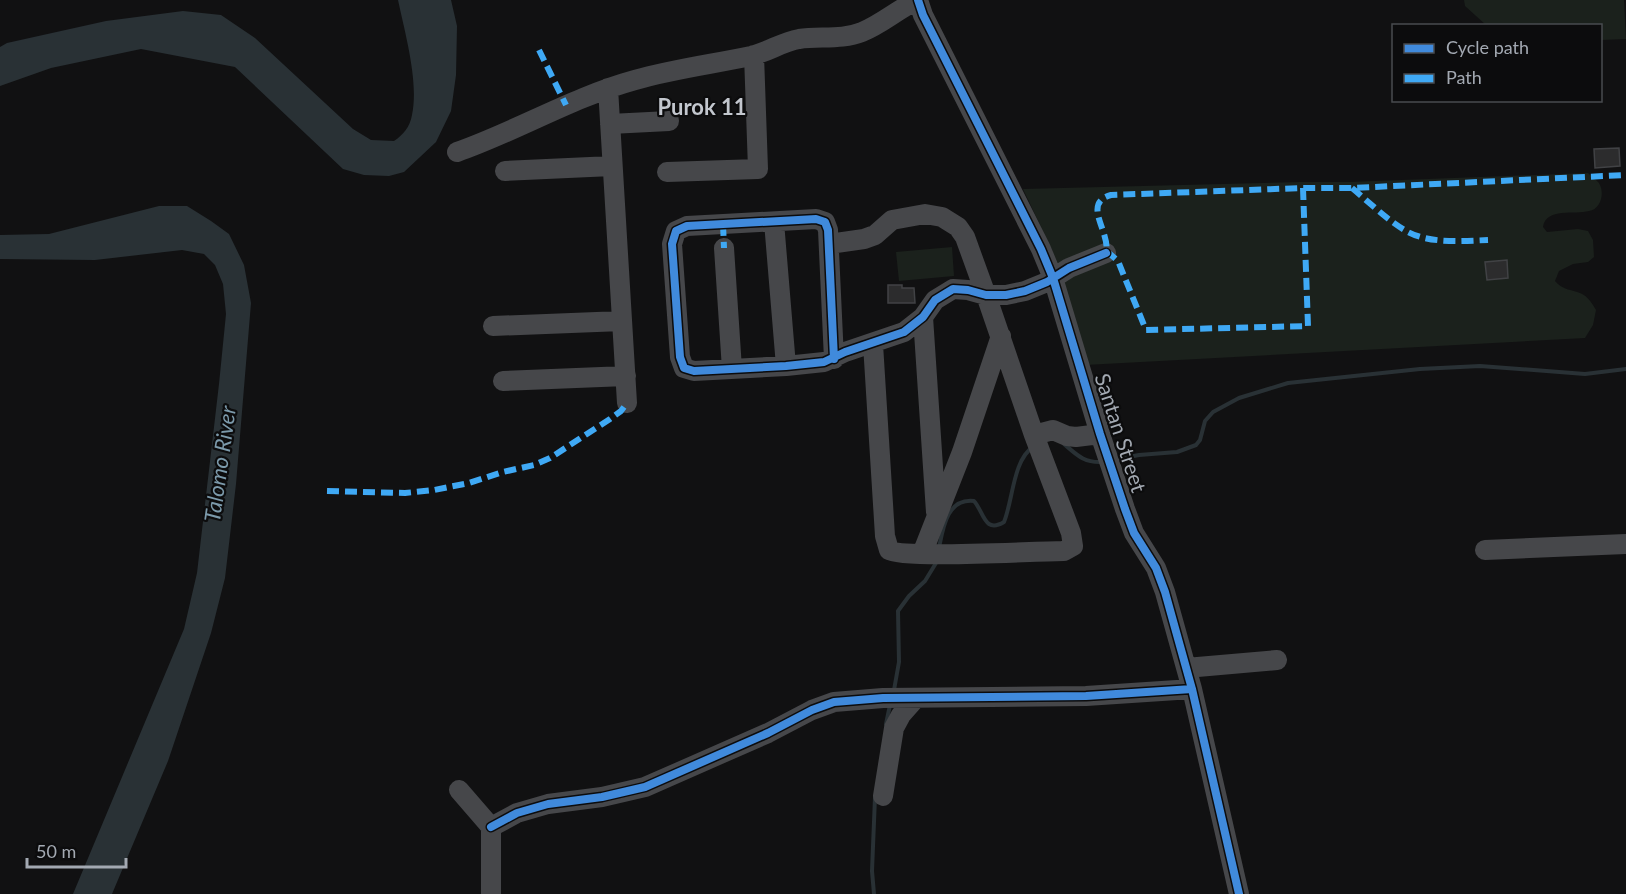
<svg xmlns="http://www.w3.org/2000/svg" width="1626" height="894" viewBox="0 0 1626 894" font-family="Lato,sans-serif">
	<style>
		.green { fill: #1b211c }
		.water { fill: #293135 }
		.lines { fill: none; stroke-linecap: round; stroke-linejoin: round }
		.stream { stroke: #293135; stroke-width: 4 }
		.building { fill: #2c2c2d; stroke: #414245; stroke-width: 1.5 }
		.minor { stroke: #46474a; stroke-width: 20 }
		.quiet { stroke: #3fa9f5; stroke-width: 6; stroke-dasharray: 12 6; stroke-linecap: butt }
		.cycleway-casing { stroke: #0c0c0d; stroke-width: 11 }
		.cycleway { stroke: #408adc; stroke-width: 8 }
		.labels { text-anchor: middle; stroke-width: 4.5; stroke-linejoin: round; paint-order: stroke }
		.street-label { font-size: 21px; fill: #a3a9b2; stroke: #0c0c0d }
		.neighbourhood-label { font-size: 22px; font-weight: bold; fill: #c3c7ce; stroke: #0c0c0d }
		.water-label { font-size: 22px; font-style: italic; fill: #7c9aab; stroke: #0c0c0d }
	</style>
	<rect width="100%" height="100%" fill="#111112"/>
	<path class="green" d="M1464 0H1624L1626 39 1601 40 1600 26 1486 25 1465 6Z
		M1588 173C1591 176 1596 180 1599 183 1605 193 1601 209 1589 211 1575 215 1546 207 1543 227L1547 232 1578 229 1588 231 1593 240 1594 257 1588 262 1573 264 1559 271 1555 281C1569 297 1582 283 1596 310L1593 325 1585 338 1085 365 1052 250 1023 189 1300 182H1349Z
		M952 247 954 276 899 281 896 252Z"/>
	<path class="water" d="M398 0H451L457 26 456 75 451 111 436 142 404 172 389 176 364 175 343 169 235 67 141 49 51 68 0 86V47L7 43 106 21 183 11 221 15 255 38 353 129 371 140 394 141C403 135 410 127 412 115 419 82 405 33 398 0Z
		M159 206H187L211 221 229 234 244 265 251 303 236 484 225 578 211 633 168 761 112 894H73L184 629 197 573 219 384 226 314 223 284 215 265 204 254 182 250 95 260 0 259V235L49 234Z"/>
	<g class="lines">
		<path class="stream" d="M1064 444C1077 455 1084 463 1102 462
			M1118 459 1139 455 1177 452 1196 445 1200 440 1205 421 1213 412 1239 398 1288 383 1420 369 1480 366 1585 374 1626 369
			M939 548C943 528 947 498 974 501 984 512 984 534 1004 522 1013 500 1013 460 1033 447
			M894 690 899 662 898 611 909 596 925 581 936 563
			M886 724 890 705
			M874 894 872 871 875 797"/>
	</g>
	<path class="building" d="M1619 148 1620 166 1595 168 1594 149Z
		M1507 260 1508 278 1487 280 1485 262Z
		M888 285H902V288H914L915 303H888Z"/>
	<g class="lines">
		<path class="minor" d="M918 0 923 15 1041 249 1053 278 1100 434 1125 509 1134 533 1156 568 1165 592 1192 689 1239 894
			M608 88 627 403
			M610 124 669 121
			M457 152C517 131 573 97 635 80 673 69 713 64 751 56 768 52 782 42 799 39 820 36 842 40 862 32 882 24 898 9 918 0
			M505 171 612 166
			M667 172 758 169 754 55
			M774 222 786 366
			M829 244 864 239 875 235 892 220 925 214 942 217 958 227 965 237 986 295 1034 435 1071 533 1073 546 1064 551C1038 551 903 559 889 550L885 536 873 344
			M724 248 732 369
			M923 317 936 512
			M493 326 622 321
			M834 359 828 230 825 222 816 219 687 226 676 231 672 244 680 357 684 368 694 371 786 366 824 362 845 352 904 332 923 317 935 300 953 289 968 290 986 295H1006L1025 291 1047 282 1069 268 1106 253
			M503 381 626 376
			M1034 435 1053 430 1067 436 1076 437 1100 434
			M1485 550 1626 544
			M922 554 962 452 1001 336
			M1186 668 1277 660
			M459 790 491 827V894
			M883 796 894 728 901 715 916 698
			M491 827 517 813 548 804 602 797 645 787 768 733 812 710 834 702 883 698 1086 696 1192 689"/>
		<path class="quiet" d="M539 50 566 105
			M1303 188 1308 326 1146 330 1118 261 1110 254 1106 253C1111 232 1081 203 1111 195L1303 188H1352L1626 175
			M1352 188C1370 203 1388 221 1408 232 1431 244 1463 241 1488 240
			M723 224 724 248
			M327 491 405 493 434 490 469 483 503 472 534 465 550 458 610 419 621 411 627 403"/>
		<defs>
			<path id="cycleway" d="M918 0 923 15 1041 249 1053 278 1100 434 1125 509 1134 533 1156 568 1165 592 1192 689 1239 894
				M834 359 828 230 825 222 816 219 687 226 676 231 672 244 680 357 684 368 694 371 786 366 824 362 845 352 904 332 923 317 935 300 953 289 968 290 986 295H1006L1025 291 1047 282 1069 268 1106 253
				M491 827 517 813 548 804 602 797 645 787 768 733 812 710 834 702 883 698 1086 696 1192 689"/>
		</defs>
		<use href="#cycleway" class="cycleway-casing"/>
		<use href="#cycleway" class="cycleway"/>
	</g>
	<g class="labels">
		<g class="street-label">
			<text transform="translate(1120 433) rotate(72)" y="7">Santan Street</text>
		</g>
		<g class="neighbourhood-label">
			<text x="702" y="115">Purok 11</text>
		</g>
		<g class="water-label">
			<text transform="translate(220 464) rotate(-82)" y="8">Talomo River</text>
		</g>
	</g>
	<rect x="1392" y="24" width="210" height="78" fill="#0c0c0d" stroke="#484b4f" stroke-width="1.5"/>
	<rect x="1404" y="44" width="30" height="9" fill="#408adc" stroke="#484b4f" stroke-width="1.5"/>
	<text x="1446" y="54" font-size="18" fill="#a3a9b2">Cycle path</text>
	<rect x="1404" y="74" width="30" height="9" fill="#3fa9f5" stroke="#484b4f" stroke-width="1.5"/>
	<text x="1446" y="84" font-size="18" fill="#a3a9b2">Path</text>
	<path d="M27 858v9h99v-9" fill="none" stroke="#a3a9b2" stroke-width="3"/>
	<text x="36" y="858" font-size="18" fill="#a3a9b2" stroke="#0c0c0d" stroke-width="4.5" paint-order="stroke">50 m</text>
</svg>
